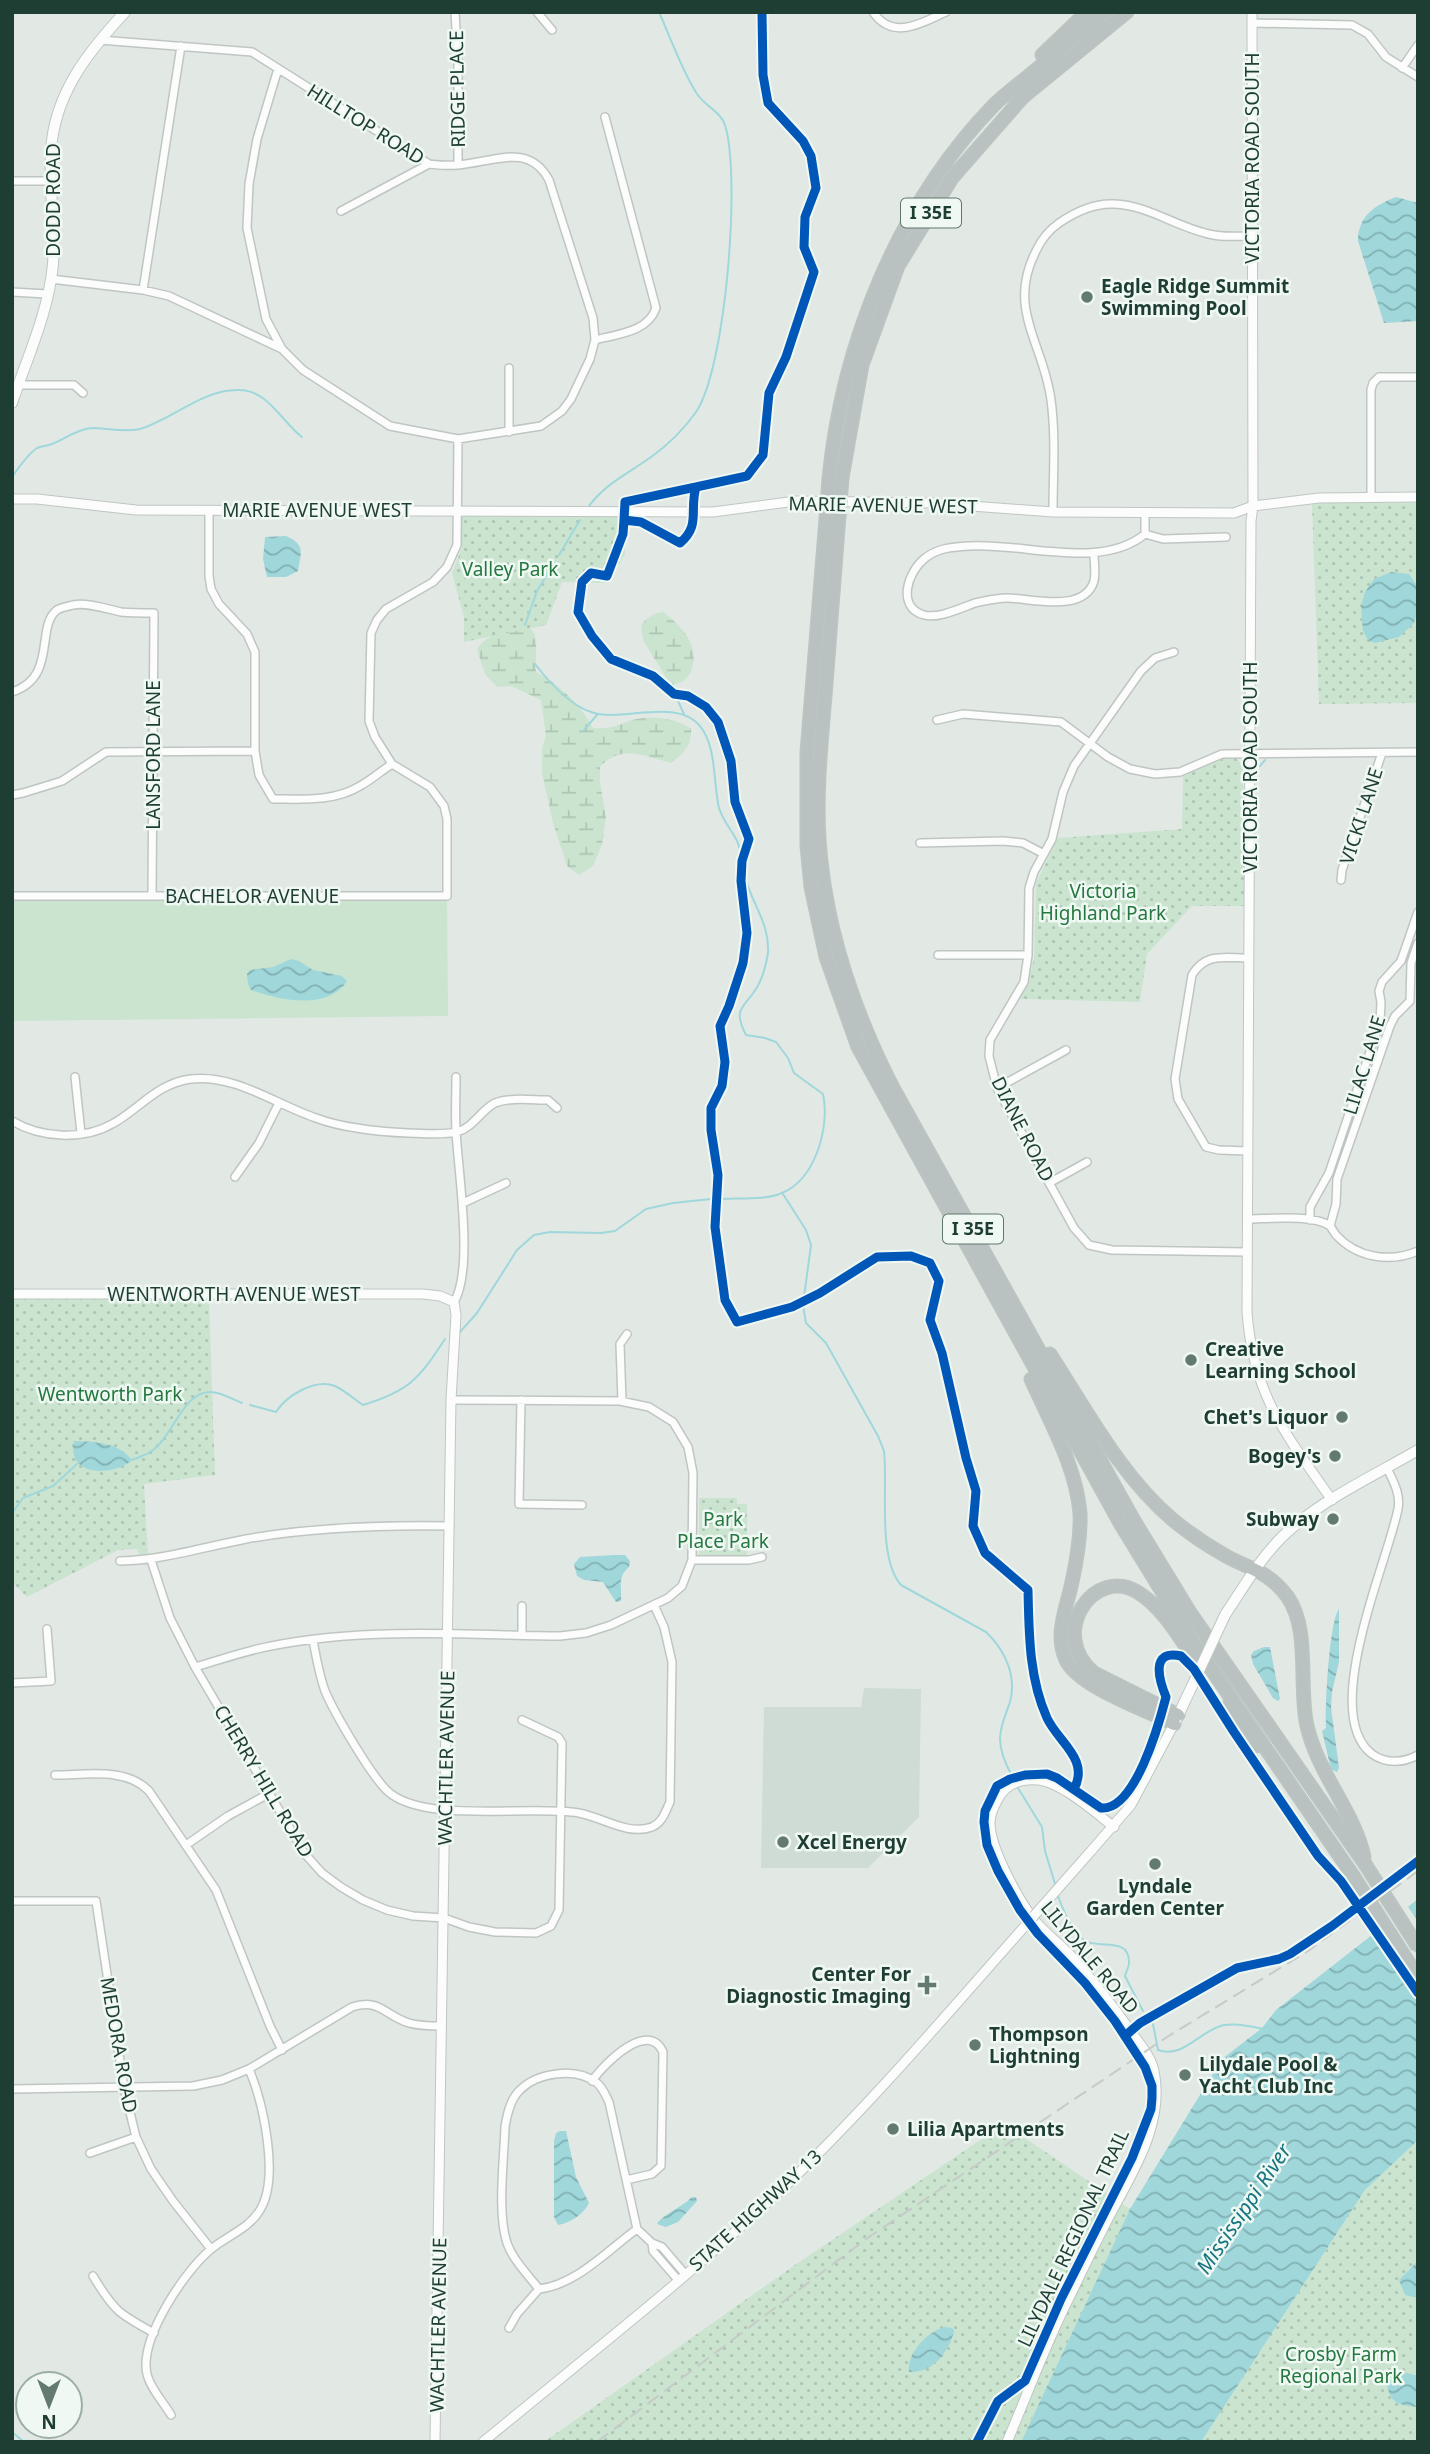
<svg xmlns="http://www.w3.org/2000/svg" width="1430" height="2454" viewBox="0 0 1430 2454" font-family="'Noto Sans',sans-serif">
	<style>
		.built { fill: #cfdbd5 }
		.grass { fill: #cae4d0 }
		.wetland { fill: url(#wetland-marsh) }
		.park { fill: url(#park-dots) }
		.water { fill: url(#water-waves) }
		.pier { fill: #e2e9e5 }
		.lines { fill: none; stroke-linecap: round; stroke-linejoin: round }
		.stream { stroke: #9fd7db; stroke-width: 2 }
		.minor-casing { stroke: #bfc6c2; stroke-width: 10 }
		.tertiary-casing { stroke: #bfc6c2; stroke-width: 11 }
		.secondary-casing { stroke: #bec7c3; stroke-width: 12 }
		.motorway-casing { stroke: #bbc5c1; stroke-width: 15 }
		.minor { stroke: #fbfcfb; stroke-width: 7 }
		.tertiary { stroke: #fbfcfb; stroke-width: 9 }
		.secondary { stroke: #fbfcfb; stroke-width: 10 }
		.motorway { stroke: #b9c2c0; stroke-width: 12 }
		.rail { stroke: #c6cac9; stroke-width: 2; stroke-dasharray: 14 7; stroke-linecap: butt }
		.tertiary-bridge-casing { stroke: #bfc6c2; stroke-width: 11; stroke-linecap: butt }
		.secondary-bridge-casing { stroke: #bec7c3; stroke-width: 12; stroke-linecap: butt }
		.motorway-bridge-casing { stroke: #bbc5c1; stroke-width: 15; stroke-linecap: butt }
		.tertiary-bridge { stroke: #fbfcfb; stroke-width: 9 }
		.secondary-bridge { stroke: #fbfcfb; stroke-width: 10 }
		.motorway-bridge { stroke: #b9c2c0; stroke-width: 12 }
		.cycleway-casing { stroke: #f0f8f4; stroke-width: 13 }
		.cycleway { stroke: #0057b8; stroke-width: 9 }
		.poi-dot { fill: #637a71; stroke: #f0f8f4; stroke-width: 2.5 }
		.labels { text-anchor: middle; stroke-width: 5; stroke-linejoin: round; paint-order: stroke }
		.shield { fill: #f0f8f4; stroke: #5e766d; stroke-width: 2 }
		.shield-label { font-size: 18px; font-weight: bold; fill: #1f3e33 }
		.street-label { font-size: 19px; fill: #1f3e33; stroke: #f0f8f4 }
		.poi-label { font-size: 19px; font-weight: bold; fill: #1f3e33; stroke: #f0f8f4; text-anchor: start }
		.park-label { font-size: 19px; fill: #257840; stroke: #f0f8f4 }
		.water-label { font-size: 21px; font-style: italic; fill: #14747f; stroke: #f0f8f4 }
	</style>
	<defs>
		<pattern id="wetland-marsh" width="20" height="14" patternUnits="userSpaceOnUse" patternTransform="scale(1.75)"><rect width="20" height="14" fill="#cae4d0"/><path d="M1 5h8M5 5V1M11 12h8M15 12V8" fill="none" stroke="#adc5b3"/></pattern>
		<pattern id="park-dots" width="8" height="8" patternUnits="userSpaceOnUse" patternTransform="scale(1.75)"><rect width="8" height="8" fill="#cae4d0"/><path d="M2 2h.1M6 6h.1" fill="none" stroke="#adc5b3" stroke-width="1.8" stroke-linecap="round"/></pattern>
		<pattern id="water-waves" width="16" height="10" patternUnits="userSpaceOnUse" patternTransform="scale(1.75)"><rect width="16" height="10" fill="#9fd7db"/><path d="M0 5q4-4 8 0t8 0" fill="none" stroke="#81b0b2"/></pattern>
	</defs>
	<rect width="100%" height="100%" fill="#e2e9e5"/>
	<path class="built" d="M864 1688 921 1689 919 1817 868 1868H761L764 1707H861Z"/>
	<path class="grass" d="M447 896 448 1016 12 1021V900H440Z"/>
	<path class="wetland" d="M663 612C680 625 700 644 692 668 689 678 684 683 673 684L667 679 643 640 641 626C646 618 653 613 663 612Z
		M526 625C542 634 534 656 536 672 559 684 581 705 593 728 617 730 624 720 643 718 658 716 679 720 691 729 692 745 683 754 671 763 644 756 621 744 600 767V783L606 817 602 845 593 866 579 875 567 866 553 823 542 773V748L546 736 541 700 511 686 497 687 485 674 477 650C483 635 511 629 526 625Z"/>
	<path class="park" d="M1338 502 1418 503V703L1319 704 1312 504Z
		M462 515 626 517 625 554 607 583 562 582 546 625 464 642V617L452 573 462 548Z
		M1235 757 1243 766 1246 906H1192L1147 954 1140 1002 1020 999 1029 979 1034 958 1036 883 1058 838 1182 829 1183 776 1223 759Z
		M12 1297 209 1298 215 1475 144 1484 148 1554 139 1555 138 1549 118 1550 27 1597 12 1582Z
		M699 1498H737V1504H747V1557L699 1556Z
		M1004 2124 1130 2209 1021 2442H544L795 2265Z
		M1418 2140V2442H1201L1365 2190Z"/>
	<path class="water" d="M1396 197 1418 203V321L1384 323 1358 241C1358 216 1375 205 1396 197Z
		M286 536C306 545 301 552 298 571L286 577H267L263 559 265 537Z
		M1391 572 1409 574 1418 587V610L1414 623 1399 637 1375 643 1368 640 1363 631 1361 606 1365 592 1374 579Z
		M291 959 299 961 313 970 342 976 347 981C328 1011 278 1000 251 990L248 984 247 974 250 970 273 967Z
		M74 1441C97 1442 117 1442 132 1460 114 1476 66 1478 74 1441Z
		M614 1555H625L630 1561 629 1567C617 1577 622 1587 621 1601L616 1602 603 1582 584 1580 577 1576 574 1564 580 1557Z
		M1339 1609V1662L1332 1692 1331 1707 1339 1768 1337 1772 1331 1769 1322 1731 1326 1728C1325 1708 1329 1622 1339 1609Z
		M1264 1647H1270L1280 1699 1278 1701 1273 1698 1253 1664 1251 1655 1254 1651Z
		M1418 1899V2140L1365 2190 1201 2442H1021L1130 2209 1222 2059 1262 2028 1276 2010Z
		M560 2131H566L576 2177 589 2203C584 2214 570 2223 558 2225L554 2217V2141L556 2133Z
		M692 2197H696L697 2201 678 2222 666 2227 657 2224C662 2215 682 2207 692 2197Z
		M1418 2261V2298L1405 2295 1399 2280Z
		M944 2327 952 2328 954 2331C949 2352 933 2373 909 2372 907 2353 926 2333 944 2327Z
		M1407 2373 1418 2376 1416 2407C1398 2405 1390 2403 1387 2384L1394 2377Z"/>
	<path class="pier" d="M1406 1904 1418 1921V1996L1373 1930Z"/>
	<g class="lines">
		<path class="stream" d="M12 477C19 467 27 455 37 448 41 446 47 446 52 444 65 439 77 429 92 428 108 428 124 433 140 429 173 419 203 389 239 390 268 390 281 421 302 437
			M589 506C606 483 629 473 651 457 668 445 684 429 696 412 726 368 741 176 725 125 721 112 705 106 697 94 681 69 671 39 659 12
			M559 555 580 520
			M525 625 537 591 554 563
			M535 664C549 682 569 705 591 712 621 723 676 697 700 726 717 747 713 783 719 808 723 821 731 829 737 841 743 853 741 865 745 877 752 904 770 924 768 953 766 965 763 978 756 989 744 1008 732 1008 746 1035L765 1038 776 1042 788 1058 794 1073 823 1094C830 1126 816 1179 782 1193 767 1200 739 1198 722 1199
			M673 684 675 692
			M678 701 684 714
			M584 730 597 715
			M1260 766 1265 760
			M783 1194 806 1230 811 1245 804 1297
			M803 1306 806 1323 826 1343 878 1436 884 1451C888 1488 877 1557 901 1585L986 1632C1005 1650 1017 1676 1010 1702 1006 1714 1000 1726 1000 1739 1000 1751 1006 1765 1012 1776
			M460 1332 477 1313 517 1250 534 1235 550 1232 601 1233 615 1231 646 1209 673 1203 711 1199
			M250 1405 276 1412C286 1396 315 1378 335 1386 344 1390 354 1399 363 1405 409 1391 419 1379 445 1339
			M132 1460C139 1457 147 1455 153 1450 173 1436 183 1392 210 1392 221 1392 232 1399 242 1403
			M12 1513 23 1498 53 1486 77 1464
			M1018 1788 1042 1827 1045 1851 1056 1887
			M1058 1896C1063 1910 1071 1931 1084 1940 1098 1950 1128 1936 1129 1961 1130 1966 1126 1971 1125 1976L1143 2011
			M1153 2024 1158 2050C1184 2059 1200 2030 1224 2025 1237 2023 1251 2026 1263 2029
			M12 2432 24 2442"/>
		<defs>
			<path id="minor" d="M455 12 458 63V165
				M537 12 552 30
				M873 12C893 41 921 23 946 12
				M1252 23 1352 25 1368 34 1386 57 1418 77
				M100 40 252 52 429 164C439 165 448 166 457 165 492 163 528 141 549 180L593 318 595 340
				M1402 68 1418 45
				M278 69 257 139 249 184 247 228 266 319 282 349 303 370 390 426 458 439 541 426 562 411 571 399 590 359 595 340C618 334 648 332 656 308L605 117
				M12 181H52
				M341 211 429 164
				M51 279 143 290 169 296 282 349
				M143 290 181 46
				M12 292 47 294
				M18 385H74L83 393
				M509 432V368
				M1371 496V390L1373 383 1379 377H1418
				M209 511V576L211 589 219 604 247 634 255 652V751L259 775 273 799C301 799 334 802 360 786 371 780 381 771 392 764
				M1053 512C1053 475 1056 437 1051 400 1044 344 1006 309 1036 251 1041 240 1049 230 1059 223 1075 212 1094 203 1114 204 1147 205 1173 225 1205 233 1220 238 1237 236 1253 236
				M1145 513V534
				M1094 554C1094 562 1096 573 1094 581 1084 614 1031 598 1007 598 996 598 985 601 975 603 961 608 938 619 924 615 896 607 908 572 924 559 937 548 952 547 969 546 1022 542 1101 571 1145 534L1163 539 1226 537
				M1174 652 1155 658 1141 671 1074 766 1063 792 1052 839 1034 872 1029 888 1028 955 1024 982 990 1040 989 1056 997 1088 1074 1228 1089 1245 1112 1250 1247 1252
				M12 692C58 677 35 627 57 610 60 608 69 606 73 605 87 602 107 609 121 612 132 613 144 613 154 613L152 896
				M937 720 963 714 1061 722 1108 757 1130 769 1155 774 1180 772 1222 754 1418 752
				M12 795 23 793 62 781 106 752 255 751
				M920 843 1003 841 1023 843 1044 854
				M1341 880 1342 870 1382 753
				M12 896H447V819L444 806 430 787 392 764 375 737 369 721 371 633 377 620 386 609 433 582 447 567 457 545 458 439
				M938 955H1028
				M75 1077 81 1133
				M997 1088 1066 1050
				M12 1121C41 1138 83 1141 114 1123 140 1108 158 1083 191 1079 235 1074 275 1104 316 1118 329 1123 343 1126 357 1128 377 1132 440 1136 457 1132 474 1127 481 1110 495 1103 510 1097 532 1100 548 1100L557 1108
				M1248 1151 1219 1150 1206 1147 1178 1099 1175 1079 1192 975C1206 952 1225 958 1249 958
				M235 1177 259 1143 279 1103
				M1049 1183 1087 1162
				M463 1203 506 1183
				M1247 1219C1268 1219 1313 1214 1330 1226 1331 1227 1335 1234 1336 1235 1357 1258 1390 1263 1418 1251
				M1310 1220V1207L1329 1173 1380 1022 1381 1002 1379 991 1382 982 1401 961 1418 912
				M1330 1226 1336 1204 1337 1179 1390 1026 1395 1016 1410 1001 1411 963 1418 943
				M454 1302C474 1270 458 1170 456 1131 455 1113 456 1095 456 1077
				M521 1400 519 1504 582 1505
				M622 1401 620 1344 627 1334
				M1387 1468C1393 1481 1401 1494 1398 1509 1388 1561 1319 1714 1372 1754 1386 1764 1403 1763 1418 1755
				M151 1560 170 1618 195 1667 305 1854 322 1873 341 1887 363 1900 387 1910 413 1916 444 1918 469 1927 495 1932 536 1933 551 1926 559 1910 562 1743 558 1737 522 1720
				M692 1560H749L762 1557
				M120 1561C163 1560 204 1547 246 1539 313 1527 382 1525 450 1526
				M522 1606V1635
				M313 1640C316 1657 319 1674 325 1691 334 1712 374 1782 391 1794 430 1823 529 1805 579 1813 602 1817 628 1836 652 1827 663 1822 665 1812 670 1802L672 1662 664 1627 654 1605
				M195 1667C216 1661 236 1654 257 1649 355 1626 460 1635 560 1636L586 1633 611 1625 668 1598 682 1586 692 1560 693 1473 688 1447 673 1422 649 1407 620 1401 451 1400
				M12 1683 51 1681 47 1629
				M55 1775C86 1775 126 1767 149 1791L216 1890 270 2026 282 2050
				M186 1845 228 1816 270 1793
				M12 1901H96L124 2088 136 2137 151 2169 173 2201 211 2249
				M592 2081C604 2064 648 2019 663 2052L661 2166 652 2174 626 2180
				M12 2089 193 2086 222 2080 249 2069 352 2007C380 1998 385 2016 409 2023 419 2026 431 2026 442 2026
				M90 2153 136 2137
				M637 2229C608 2250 576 2285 539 2289 528 2275 513 2260 507 2243 497 2213 504 2160 505 2127 507 2115 510 2100 519 2091 537 2072 576 2067 597 2083 603 2088 606 2096 609 2102L637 2229 652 2243 662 2247 685 2274
				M652 2243 653 2251 678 2280
				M93 2276C114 2311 119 2314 154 2333
				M509 2328 517 2314 539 2289
				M171 2415C164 2403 150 2388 147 2374 139 2339 184 2272 210 2250 226 2236 249 2229 260 2210 280 2178 263 2102 249 2069"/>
			<path id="tertiary" d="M1252 12 1253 506 1251 521 1247 1312C1253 1395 1286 1435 1332 1500
				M12 499H37L136 510 713 512 796 501 931 503 1053 512 1234 513 1253 506 1319 498 1418 497
				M12 1294H423L440 1296 454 1302 456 1315 451 1400 435 2442
				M1091 1851 1131 1805 1174 1724
				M483 2442C582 2360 685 2280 779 2192 858 2117 930 2034 1002 1952
				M1007 2442C1028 2393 1046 2343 1070 2296 1083 2269 1096 2242 1110 2215 1133 2172 1165 2123 1154 2071 1151 2056 1139 2043 1130 2030 1113 2006 1094 1982 1075 1960 1063 1946 1048 1936 1037 1923 1020 1904 990 1848 990 1823 990 1815 994 1806 998 1799 1006 1783 1022 1779 1038 1780 1061 1782 1096 1813 1114 1827"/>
			<path id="secondary" d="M12 403C27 358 49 311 53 264 56 223 47 181 52 140 59 88 90 50 125 12
				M1225 1615C1243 1588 1259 1560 1282 1537 1320 1500 1372 1477 1418 1450
				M1176 1720 1192 1686"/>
			<path id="motorway" d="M1042 55 1087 12
				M842 478 862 365 898 266 952 178 1023 97 1127 12
				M829 479C842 344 898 204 994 105 1005 94 1019 84 1031 74 1056 53 1080 33 1105 12
				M839 516C834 576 830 636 825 696 821 744 816 792 819 840 825 927 853 1010 893 1088L1133 1519 1189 1611 1365 1864
				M826 519 807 752V846L811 887 826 957 858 1047 1120 1523 1196 1647 1352 1874
				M1050 1354C1087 1411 1121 1476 1173 1520 1189 1533 1208 1546 1226 1556 1251 1570 1267 1570 1287 1596 1311 1629 1298 1687 1307 1726 1318 1774 1355 1813 1364 1857
				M1031 1379C1050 1422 1076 1466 1080 1513 1081 1536 1077 1559 1072 1582 1067 1607 1054 1634 1066 1660 1079 1687 1146 1710 1174 1724
				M1228 1706 1256 1746
				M1178 1715 1094 1673C1047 1634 1094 1564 1139 1593 1164 1609 1180 1639 1197 1663"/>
		</defs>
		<use href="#minor" class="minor-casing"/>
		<use href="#tertiary" class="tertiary-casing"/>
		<use href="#secondary" class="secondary-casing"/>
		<use href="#motorway" class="motorway-casing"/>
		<use href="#minor" class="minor"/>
		<use href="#tertiary" class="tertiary"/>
		<use href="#secondary" class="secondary"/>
		<use href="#motorway" class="motorway"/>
		<path class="rail" d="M597 2442 869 2237 1167 2037 1308 1951 1418 1871"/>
		<defs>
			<path id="tertiary-bridge" d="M1002 1952 1091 1851"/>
			<path id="secondary-bridge" d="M1192 1686 1225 1615"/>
			<path id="motorway-bridge" d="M839 516 842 478
				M826 519 829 479
				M1365 1864 1418 1947
				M1352 1874 1418 1977"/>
		</defs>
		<use href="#tertiary-bridge" class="tertiary-bridge-casing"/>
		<use href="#secondary-bridge" class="secondary-bridge-casing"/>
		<use href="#motorway-bridge" class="motorway-bridge-casing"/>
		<use href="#tertiary-bridge" class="tertiary-bridge"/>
		<use href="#secondary-bridge" class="secondary-bridge"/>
		<use href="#motorway-bridge" class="motorway-bridge"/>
		<defs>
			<path id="cycleway" d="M762 12 763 75 768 103 803 141 811 156 816 188 805 217 804 247 814 272 786 357 769 393 763 455 747 476 696 487C689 511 701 525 680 543L641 522 624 520 623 534 607 576 591 573 582 582 578 612 592 636 611 659 653 676 674 694 688 696 706 707 718 722 731 761 735 802 749 839 742 861 741 881 747 933 743 963 729 1006 720 1026 725 1062 722 1086 711 1108V1130L718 1175 715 1227 725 1300 737 1322 792 1307 820 1293 877 1257 911 1256 930 1263 939 1281 930 1320 942 1353 966 1458 976 1491 973 1526 985 1553 1028 1590C1029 1634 1029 1678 1047 1718 1058 1742 1090 1759 1074 1789
				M624 520 625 502 696 487
				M1125 2036 1140 2023 1237 1968 1279 1959 1290 1954 1332 1926 1418 1861
				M977 2442 998 2401 1025 2381 1061 2299 1132 2158 1151 2109 1152 2098V2086L1145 2067 1115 2021 1085 1983 1038 1934 1020 1910 998 1871 987 1845 984 1822 985 1811 997 1786 1010 1779 1025 1775 1047 1774 1057 1778 1101 1808C1135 1811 1159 1724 1166 1697 1159 1680 1150 1649 1181 1656L1194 1669 1234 1732 1318 1856 1341 1881 1418 1993"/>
		</defs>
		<use href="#cycleway" class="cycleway-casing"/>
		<use href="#cycleway" class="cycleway"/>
	</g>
	<g class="poi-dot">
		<circle cx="1087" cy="297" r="7"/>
		<circle cx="1191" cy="1360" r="7"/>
		<circle cx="1342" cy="1417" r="7"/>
		<circle cx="1335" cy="1456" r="7"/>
		<circle cx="1333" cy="1519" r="7"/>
		<circle cx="783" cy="1842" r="7"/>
		<circle cx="1155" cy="1864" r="7"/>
		<path d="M923.5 1974.5h7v7h7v7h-7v7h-7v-7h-7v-7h7z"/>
		<circle cx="975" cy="2045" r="7"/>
		<circle cx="1185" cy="2075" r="7"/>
		<circle cx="893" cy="2129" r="7"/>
	</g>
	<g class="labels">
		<g class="shield">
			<rect x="901" y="198.5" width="60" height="29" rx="5"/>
			<rect x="943" y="1214.5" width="60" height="29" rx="5"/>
		</g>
		<g class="shield-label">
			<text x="931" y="219">I 35E</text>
			<text x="973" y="1235">I 35E</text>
		</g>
		<g class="street-label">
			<text transform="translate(457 89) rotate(-91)" y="7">RIDGE PLACE</text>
			<text transform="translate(366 124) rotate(32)" y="7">HILLTOP ROAD</text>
			<text transform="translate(1252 158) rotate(-90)" y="7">VICTORIA ROAD SOUTH</text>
			<text transform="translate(53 200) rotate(-90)" y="7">DODD ROAD</text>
			<text transform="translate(883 505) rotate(1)" y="7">MARIE AVENUE WEST</text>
			<text x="317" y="517">MARIE AVENUE WEST</text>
			<text transform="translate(153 755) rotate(-90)" y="7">LANSFORD LANE</text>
			<text transform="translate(1250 767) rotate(-90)" y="7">VICTORIA ROAD SOUTH</text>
			<text transform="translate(1361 816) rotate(-72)" y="7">VICKI LANE</text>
			<text x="252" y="903">BACHELOR AVENUE</text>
			<text transform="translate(1364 1065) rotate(-73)" y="7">LILAC LANE</text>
			<text transform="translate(1023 1129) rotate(63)" y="7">DIANE ROAD</text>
			<text x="234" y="1301">WENTWORTH AVENUE WEST</text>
			<text transform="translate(446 1758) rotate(-89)" y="7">WACHTLER AVENUE</text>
			<text transform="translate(264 1781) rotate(59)" y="7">CHERRY HILL ROAD</text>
			<text transform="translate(1090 1957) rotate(50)" y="7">LILYDALE ROAD</text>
			<text transform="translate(119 2045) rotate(80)" y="7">MEDORA ROAD</text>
			<text transform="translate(755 2210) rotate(-42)" y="7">STATE HIGHWAY 13</text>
			<text transform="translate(1073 2238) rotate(-65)" y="7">LILYDALE REGIONAL TRAIL</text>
			<text transform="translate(438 2325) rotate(-89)" y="7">WACHTLER AVENUE</text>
		</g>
		<g class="poi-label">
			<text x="1101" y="293">Eagle Ridge Summit<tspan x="1101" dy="22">Swimming Pool</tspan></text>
			<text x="1205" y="1356">Creative<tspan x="1205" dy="22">Learning School</tspan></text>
			<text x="1328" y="1424" text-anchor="end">Chet's Liquor</text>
			<text x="1321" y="1463" text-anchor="end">Bogey's</text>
			<text x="1319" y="1526" text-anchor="end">Subway</text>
			<text x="797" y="1849">Xcel Energy</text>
			<text x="1155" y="1893" text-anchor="middle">Lyndale<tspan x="1155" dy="22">Garden Center</tspan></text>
			<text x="911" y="1981" text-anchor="end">Center For<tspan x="911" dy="22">Diagnostic Imaging</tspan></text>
			<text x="989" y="2041">Thompson<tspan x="989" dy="22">Lightning</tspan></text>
			<text x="1199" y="2071">Lilydale Pool &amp;<tspan x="1199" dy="22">Yacht Club Inc</tspan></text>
			<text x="907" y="2136">Lilia Apartments</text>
		</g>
		<g class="park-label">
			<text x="510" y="576">Valley Park</text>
			<text x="1103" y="898">Victoria<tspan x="1103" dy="22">Highland Park</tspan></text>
			<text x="110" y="1401">Wentworth Park</text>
			<text x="723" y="1526">Park<tspan x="723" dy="22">Place Park</tspan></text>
			<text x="1341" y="2361">Crosby Farm<tspan x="1341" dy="22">Regional Park</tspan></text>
		</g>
		<g class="water-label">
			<text transform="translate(1244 2209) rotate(-56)" y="7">Mississippi River</text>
		</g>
	</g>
	<rect width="1430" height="2454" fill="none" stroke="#1f3e33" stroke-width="28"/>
	<g transform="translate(49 2405) rotate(180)"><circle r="33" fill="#f0f8f4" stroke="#9caea7" stroke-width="2"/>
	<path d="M0-5L12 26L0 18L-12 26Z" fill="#637a71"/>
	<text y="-10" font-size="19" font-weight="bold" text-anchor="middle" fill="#1f3e33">N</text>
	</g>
</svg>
